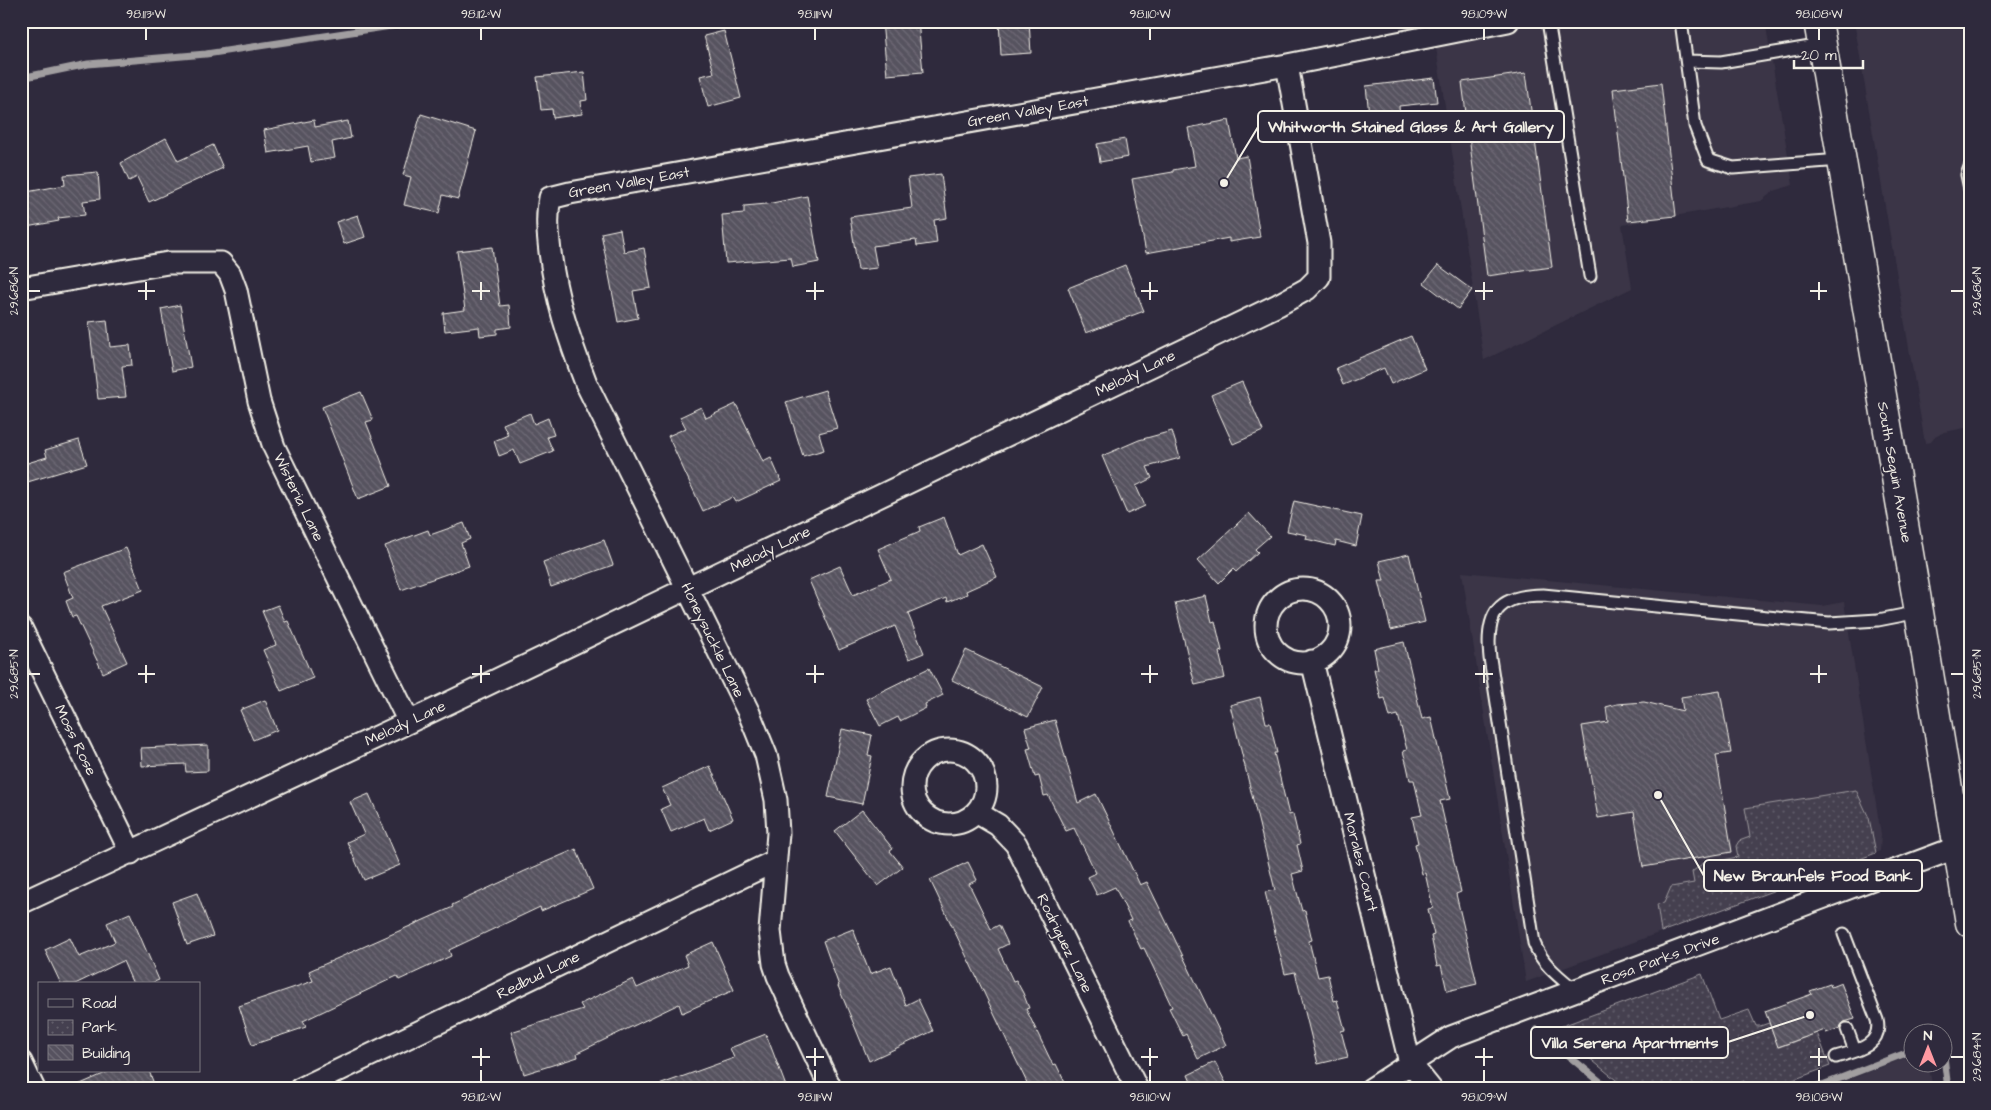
<svg xmlns="http://www.w3.org/2000/svg" width="1991" height="1110" viewBox="0 0 1991 1110" font-family="'Architects Daughter',sans-serif">
	<style>
		.built { fill: #3b3647 }
		.park { fill: url(#park-dots); stroke: #9c989c }
		.lines { fill: none; stroke-linecap: round; stroke-linejoin: round }
		.stream { stroke: #a19ea0; stroke-width: 7 }
		.building { fill: url(#building-back-hatch); stroke: #f4f1e8 }
		.service-casing { stroke: #f4f1e8; stroke-width: 15 }
		.minor-casing { stroke: #f4f1e8; stroke-width: 25 }
		.secondary-casing { stroke: #f4f1e8; stroke-width: 31 }
		.service { stroke: #2f2a3d; stroke-width: 11 }
		.minor { stroke: #2f2a3d; stroke-width: 21 }
		.secondary { stroke: #2f2a3d; stroke-width: 28 }
		.ticks { fill: none; stroke: #f4f1e8; stroke-width: 2 }
		.labels { text-anchor: middle; stroke-width: 4; stroke-linejoin: round; paint-order: stroke }
		.street-label { font-size: 15px; fill: #f4f1e8; stroke: #2f2a3d }
		.leader { fill: none; stroke: #f4f1e8; stroke-width: 2 }
		.callout-dot { fill: #f4f1e8; stroke: #2f2a3d; stroke-width: 2 }
		.callout { fill: #2f2a3d; stroke: #f4f1e8; stroke-width: 2 }
		.callout-label { font-size: 16px; text-anchor: middle; font-weight: bold; fill: #f4f1e8 }
		.neatline { fill: none; stroke: #f4f1e8; stroke-width: 2 }
		.ticks-label { font-size: 12px; text-anchor: middle; fill: #f4f1e8 }
	</style>
	<defs>
		<pattern id="park-dots" width="8" height="8" patternUnits="userSpaceOnUse" patternTransform="scale(1.25)"><rect width="8" height="8" fill="#454050"/><path d="M2 2h.1M6 6h.1" fill="none" stroke="#605c69" stroke-width="1.8" stroke-linecap="round"/></pattern>
		<pattern id="building-back-hatch" width="6" height="6" patternUnits="userSpaceOnUse" patternTransform="scale(1.25)"><rect width="6" height="6" fill="#56525f"/><path d="M-1 5l2 2M0 0l6 6M5-1l2 2" fill="none" stroke="#6f6b76"/></pattern>
	</defs>
	<rect width="100%" height="100%" fill="#2f2a3d"/>
	<filter id="ink" filterUnits="userSpaceOnUse"><feTurbulence type="fractalNoise" baseFrequency=".02" numOctaves="2"/><feDisplacementMap in="SourceGraphic" scale="10" xChannelSelector="R" yChannelSelector="G"/><feConvolveMatrix kernelMatrix="1 2 1 2 8 2 1 2 1" color-interpolation-filters="sRGB"/></filter>
	<g filter="url(#ink)">
		<path class="built" d="M1432 21H1765L1793 185 1774 191 1761 201 1622 225 1632 288 1484 360Z
			M1854 21H1970V427L1944 432 1935 437 1931 442 1925 443Z
			M1462 572 1822 606 1844 602 1881 835 1880 851 1526 982Z
			M1913 1055 1914 1062 1928 1063 1933 1089H1825Z"/>
		<path class="park" d="M1856 790 1869 818 1876 853 1661 932 1657 904 1664 903 1671 887 1694 883 1692 872 1702 864 1738 857 1736 846 1739 841 1750 837 1745 808Z
			M1702 974 1719 1020 1749 1010 1756 1026H1760L1769 1023 1779 1047 1817 1033 1830 1066 1769 1089H1747L1744 1081 1722 1089H1627L1554 1029Z"/>
		<g class="lines">
			<path class="stream" d="M21 78 88 64 206 54 424 21
				M1537 1030 1609 1089
				M1944 1057 1948 1089
				M1812 1089 1914 1050"/>
		</g>
		<path class="building" d="M882 21H918L923 72 887 75Z
			M999 21H1029L1031 53 1001 55Z
			M724 31 741 98 708 107 700 76 714 73 704 36Z
			M584 72 587 100 581 101 582 114 553 118 552 109 541 110 537 77Z
			M1526 73 1552 267 1487 276 1462 82Z
			M1434 78 1437 102 1399 106 1400 120 1370 124 1366 86Z
			M1661 83 1676 216 1628 221 1613 89Z
			M421 114 476 131 458 199 443 195 439 213 404 205 411 177 403 175Z
			M314 120 315 127 348 121 351 138 332 142 335 158 311 162 308 146 268 153 264 130Z
			M1229 120 1236 158 1247 156 1260 237 1229 242V238L1146 253 1132 179 1173 172V170L1195 166 1188 128Z
			M166 138 178 161 213 145 223 168 149 202 137 177 129 181 121 163Z
			M1125 139 1128 157 1100 162 1097 144Z
			M98 172 100 199 83 201 85 215 58 218 59 221 21 228V193L65 185 64 175Z
			M941 174 947 218 934 220 937 243 917 246 916 240 873 246 877 268 858 270 850 217 912 208 908 178Z
			M807 196 819 262 793 267 791 258 726 263 722 215 744 213V206L767 204Z
			M358 215 365 237 344 244 336 222Z
			M620 229 624 252 644 248 651 288 633 291 638 318 618 322 601 233Z
			M492 247 500 306 509 305 511 327 497 329V334L480 336 479 327 445 331 443 313 465 310 457 251Z
			M1125 265 1144 311 1086 333 1068 288Z
			M1438 265 1472 290 1458 309 1424 283Z
			M180 305 191 367 172 371 161 309Z
			M107 320 110 347 130 345 132 365 122 366 126 397 98 399 89 322Z
			M1411 336 1425 369 1391 384 1384 368 1343 385 1336 368Z
			M1242 382 1263 431 1233 444 1211 395Z
			M825 390 837 428 819 433 824 450 803 456 786 402Z
			M361 392 373 420 366 422 391 486 358 499 322 407Z
			M736 404 763 462 771 458 781 481 736 502 733 497 703 511 668 436 686 428 680 417 701 407 706 418Z
			M530 413 534 424 548 418 554 435 547 437 553 451 520 464 514 450 499 456 494 441 508 435 503 424Z
			M1172 431 1180 458 1147 467 1152 478 1136 486 1145 506 1127 514 1102 456 1139 440Z
			M79 440 87 464 21 484V465L47 457 45 450Z
			M1294 501 1362 516 1356 546 1336 541 1335 546 1306 539 1307 535 1287 531Z
			M1249 513 1270 536 1255 549 1258 552 1236 572 1233 569 1219 583 1198 560Z
			M944 517 958 555 982 544 997 577 966 591 967 594 947 602 946 598 908 614 924 653 909 659 895 626 839 650 809 580 840 566 853 595 891 579 878 549 920 531 919 527Z
			M464 523 470 539 461 543 469 566 401 590 385 546 428 530 430 535Z
			M604 540 613 565 551 587 543 562Z
			M126 548 143 590 101 606 127 662 103 673 76 616 72 617 66 601 73 598 63 572Z
			M1409 554 1425 622 1391 630 1379 581H1384L1379 561Z
			M1206 596 1212 622 1215 621 1222 651 1219 652 1225 678 1195 685 1175 603Z
			M278 605 285 622 288 621 313 678 281 691 263 650 276 645 262 611Z
			M1404 642 1422 719 1431 717 1450 799 1440 801 1461 892 1456 894 1477 984 1447 991 1441 965 1437 966 1431 936 1434 935 1428 909 1433 908 1425 873 1422 874 1415 844 1418 843 1412 817 1422 815 1414 780H1410L1407 766 1403 751 1407 750 1398 715 1390 717 1385 698 1381 699 1374 669H1378L1374 649Z
			M966 650 1043 687 1028 717 952 680Z
			M929 668 943 695 925 704 926 708 900 721 898 717 880 726 866 699Z
			M1720 691 1731 753 1716 755 1732 852 1643 867 1634 812 1598 818 1582 726 1608 722 1606 707 1617 704 1644 702 1683 711 1681 697Z
			M1260 697 1266 723H1270L1277 753H1274L1289 815 1293 814 1300 844 1297 845 1303 871 1292 874 1302 911 1305 910 1312 940 1309 941 1318 977 1328 975 1334 1001 1337 1000 1345 1030 1341 1031 1348 1057 1318 1064 1295 972 1285 974 1265 892 1275 890 1230 705Z
			M265 700 277 730 253 740 240 710Z
			M1055 720 1078 803 1096 794 1140 885 1147 882 1226 1045 1198 1059 1186 1034 1183 1036 1169 1008 1172 1007 1144 948 1141 949 1128 921 1131 920 1115 887 1097 895 1088 877 1096 873 1074 828 1066 831 1048 795 1044 796 1039 776 1035 777 1027 749 1031 748 1025 728Z
			M842 729 872 735 868 755 872 756 862 804 828 797Z
			M208 745V771L186 772 185 764 142 766 141 748Z
			M710 766 733 819 709 830 704 818 671 832 661 809 670 805 662 788Z
			M369 794 400 865 364 880 347 842 364 834 350 802Z
			M862 810 893 849 890 851 903 867 878 886 835 831Z
			M576 849 593 889 541 911 540 907 449 950 451 956 399 980 397 976 303 1021 306 1027 252 1045 239 1006 313 981 309 971 453 907 452 905 525 871Z
			M968 862 977 880 969 884 991 929 999 925 1008 944 998 949 1013 981 1016 980 1023 993 1029 1008 1026 1009 1053 1065 1056 1064 1068 1089H1030L930 880Z
			M197 893 213 936 187 945 172 902Z
			M130 913 159 980 149 984H133L123 961 75 984H61L45 950 70 938 79 957 115 942 107 923Z
			M853 929 870 974 891 966 906 1005 918 999 933 1031 869 1061 838 986H839L823 941Z
			M713 942 734 990 682 1013 679 1004 577 1053 578 1057 524 1074 511 1032 583 1009 580 1004 633 979 637 988 688 965 684 955Z
			M1841 983 1855 1019 1844 1022 1840 1028 1826 1033 1825 1030 1778 1047 1765 1011 1812 994 1810 991 1830 984 1831 987Z
			M766 1034 787 1089H657L656 1086 734 1058 730 1048Z
			M1215 1062 1229 1089H1194L1188 1075Z
			M110 1071H149L156 1089H69Z"/>
		<g class="lines">
			<defs>
				<path id="service" d="M1548 21 1590 276
					M1681 21 1695 126 1708 160 1733 168 1841 160
					M1687 61 1721 62 1822 45
					M1970 167 1967 175 1970 189
					M1575 990C1558 976 1542 964 1534 943L1490 658C1485 613 1498 595 1543 595L1829 623 1878 620 1919 612
					M1847 1029 1855 1051
					M1836 1057C1855 1051 1883 1046 1877 1020L1844 934"/>
				<path id="minor" d="M21 288 168 263H221L230 274 236 290 259 401 274 447 409 722
					M1266 626a37 37 0 1 1 74 0a37 37 0 1 1-74 0Z
					M21 628 131 853
					M1312 661 1410 1063 1431 1089
					M912 787a37 37 0 1 1 74 0a37 37 0 1 1-74 0Z
					M976 812 998 825 1016 844 1137 1089
					M21 903 409 722 1278 305 1307 289 1319 277V243L1287 65
					M21 1062 34 1089
					M300 1089 775 861
					M831 1089 778 976 774 964 770 931 778 833 776 800 766 755 749 713 586 383C569 339 556 300 550 252 548 234 546 216 550 198L570 193 1287 65 1508 21
					M1371 1089 1451 1037 1958 847"/>
				<path id="secondary" d="M1818 21 1919 612 1970 923"/>
			</defs>
			<use href="#service" class="service-casing"/>
			<use href="#minor" class="minor-casing"/>
			<use href="#secondary" class="secondary-casing"/>
			<use href="#service" class="service"/>
			<use href="#minor" class="minor"/>
			<use href="#secondary" class="secondary"/>
		</g>
	</g>
	<path class="ticks" d="M146 28V40M481 28V40M815 28V40M1150 28V40M1484 28V40M1819 28V40M146 282V300M481 282V300M815 282V300M1150 282V300M1484 282V300M1819 282V300M28 291H40M138 291H155M472 291H490M806 291H824M1141 291H1158M1475 291H1493M1810 291H1827M1951 291H1964M146 665V683M481 665V683M815 665V683M1150 665V683M1484 665V683M1819 665V683M28 674H40M138 674H155M472 674H490M806 674H824M1141 674H1158M1475 674H1493M1810 674H1827M1951 674H1964M481 1048V1066M815 1048V1066M1150 1048V1066M1484 1048V1066M1819 1048V1066M472 1057H490M806 1057H824M1141 1057H1158M1475 1057H1493M1810 1057H1827M1951 1057H1964M481 1070V1082M815 1070V1082M1150 1070V1082M1484 1070V1082M1819 1070V1082"/>
	<g class="labels">
		<g class="street-label">
			<text transform="translate(1028 111) rotate(-10)" y="5">Green Valley East</text>
			<text transform="translate(629 182) rotate(-10)" y="5">Green Valley East</text>
			<text transform="translate(1135 373) rotate(-26)" y="5">Melody Lane</text>
			<text transform="translate(1895 472) rotate(80)" y="5">South Seguin Avenue</text>
			<text transform="translate(299 497) rotate(64)" y="5">Wisteria Lane</text>
			<text transform="translate(770 549) rotate(-26)" y="5">Melody Lane</text>
			<text transform="translate(713 640) rotate(64)" y="5">Honeysuckle Lane</text>
			<text transform="translate(405 723) rotate(-25)" y="5">Melody Lane</text>
			<text transform="translate(76 740) rotate(64)" y="5">Moss Rose</text>
			<text transform="translate(1361 862) rotate(76)" y="5">Morales Court</text>
			<text transform="translate(1065 943) rotate(64)" y="5">Rodriguez Lane</text>
			<text transform="translate(1660 959) rotate(-20)" y="5">Rosa Parks Drive</text>
			<text transform="translate(538 975) rotate(-26)" y="5">Redbud Lane</text>
		</g>
	</g>
	<path class="leader" d="M1224 183L1258 127M1658 795L1704 876M1810 1015L1728 1042"/>
	<g class="callout-dot">
		<circle cx="1224" cy="183" r="5"/>
		<circle cx="1658" cy="795" r="5"/>
		<circle cx="1810" cy="1015" r="5"/>
	</g>
	<g class="callout">
		<rect x="1258" y="111" width="306" height="31" rx="5"/>
		<rect x="1704" y="860" width="218" height="31" rx="5"/>
		<rect x="1531" y="1027" width="197" height="31" rx="5"/>
	</g>
	<g class="callout-label">
		<text x="1411" y="132">Whitworth Stained Glass &amp; Art Gallery</text>
		<text x="1813" y="881">New Braunfels Food Bank</text>
		<text x="1630" y="1048">Villa Serena Apartments</text>
	</g>
	<rect width="1991" height="1110" fill="none" stroke="#2f2a3d" stroke-width="55"/>
	<rect x="38" y="982" width="162" height="90" fill="#2f2a3d" stroke="#7e7a81"/>
	<rect x="48" y="999" width="25" height="8" fill="#2f2a3d" stroke="#7e7a81"/>
	<text x="82" y="1008" font-size="15" fill="#f4f1e8">Road</text>
	<rect x="48" y="1020" width="25" height="15" fill="url(#park-dots)" stroke="#7e7a81"/>
	<text x="82" y="1032" font-size="15" fill="#f4f1e8">Park</text>
	<rect x="48" y="1045" width="25" height="15" fill="url(#building-back-hatch)" stroke="#7e7a81"/>
	<text x="82" y="1058" font-size="15" fill="#f4f1e8">Building</text>
	<g transform="translate(1928 1048)"><circle r="24" fill="#2f2a3d" stroke="#7e7a81"/>
	<path d="M0-4L9 19L0 12L-9 19Z" fill="#ff9aa2"/>
	<text y="-8" font-size="14" font-weight="bold" text-anchor="middle" fill="#f4f1e8">N</text>
	</g>
	<path d="M1794 60v8h69v-8" fill="none" stroke="#f4f1e8" stroke-width="2.5"/>
	<text x="1801" y="60" font-size="15" fill="#f4f1e8" stroke="#2f2a3d" stroke-width="4" paint-order="stroke">20 m</text>
	<rect x="28" y="28" width="1936" height="1054" class="neatline"/>
	<g class="ticks-label">
		<text x="146" y="18">98.113°W</text>
		<text x="481" y="18">98.112°W</text>
		<text x="815" y="18">98.111°W</text>
		<text x="1150" y="18">98.110°W</text>
		<text x="1484" y="18">98.109°W</text>
		<text x="1819" y="18">98.108°W</text>
		<text transform="translate(14 291) rotate(-90)" y="4">29.686°N</text>
		<text transform="translate(1977 291) rotate(-90)" y="4">29.686°N</text>
		<text transform="translate(14 674) rotate(-90)" y="4">29.685°N</text>
		<text transform="translate(1977 674) rotate(-90)" y="4">29.685°N</text>
		<text transform="translate(1977 1057) rotate(-90)" y="4">29.684°N</text>
		<text x="481" y="1101">98.112°W</text>
		<text x="815" y="1101">98.111°W</text>
		<text x="1150" y="1101">98.110°W</text>
		<text x="1484" y="1101">98.109°W</text>
		<text x="1819" y="1101">98.108°W</text>
	</g>
</svg>
